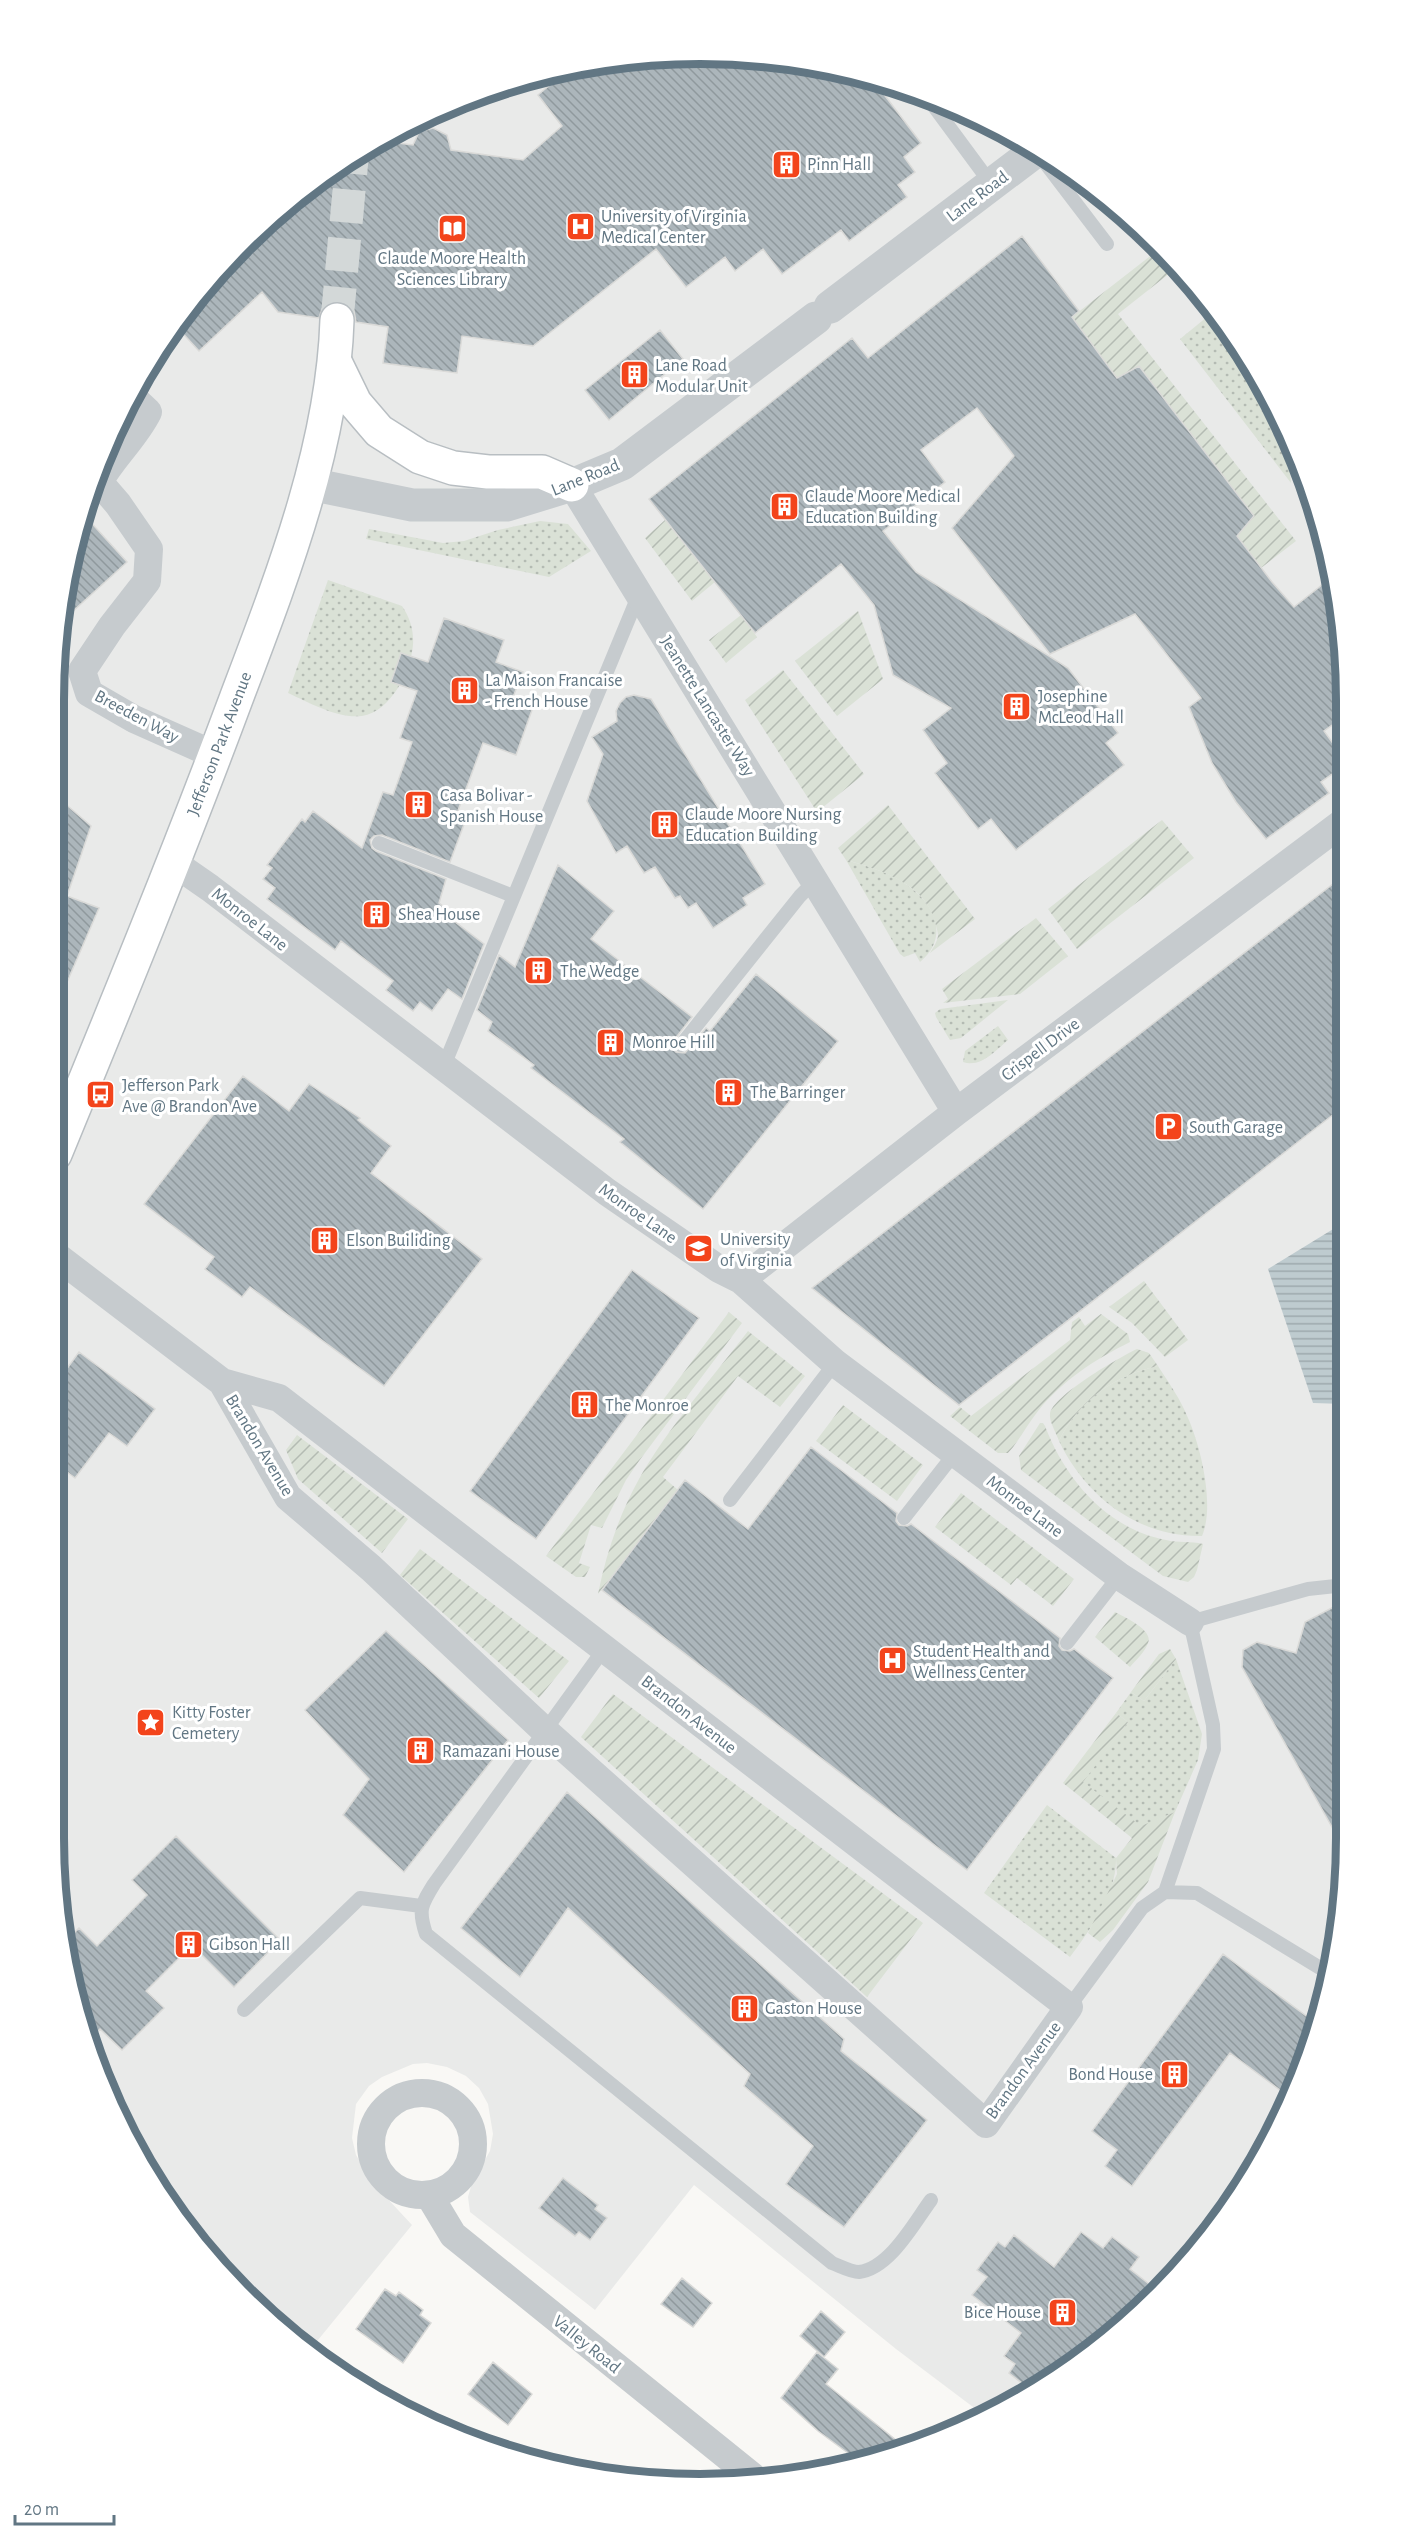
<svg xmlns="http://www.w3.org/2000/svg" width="1401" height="2539" viewBox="0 0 1401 2539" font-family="'Alegreya Sans',sans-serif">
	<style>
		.built { fill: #e9eae9 }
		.grass { fill: url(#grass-dots) }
		.garden { fill: url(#garden-furrows) }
		.water { fill: url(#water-rules) }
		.building { fill: url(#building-back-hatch); stroke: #dadad8; stroke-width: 1.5 }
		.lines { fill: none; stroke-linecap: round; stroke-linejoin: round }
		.secondary-tunnel { stroke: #d3d8d8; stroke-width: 33; stroke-dasharray: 33 16; stroke-linecap: butt }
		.secondary-casing { stroke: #b8bec2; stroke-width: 36 }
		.service { stroke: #c6cbce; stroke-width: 14 }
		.minor { stroke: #c6cbce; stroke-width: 28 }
		.tertiary { stroke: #c6cbce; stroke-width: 33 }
		.secondary { stroke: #fff; stroke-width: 33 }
		.labels { text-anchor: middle; stroke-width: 6; stroke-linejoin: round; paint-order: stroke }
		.poi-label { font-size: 18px; fill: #617683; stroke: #fff; text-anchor: start }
		.street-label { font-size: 18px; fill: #617683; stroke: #fff }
		.rim { fill: none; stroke: #617683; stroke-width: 8 }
	</style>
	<defs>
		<pattern id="grass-dots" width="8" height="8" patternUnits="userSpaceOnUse" patternTransform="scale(1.5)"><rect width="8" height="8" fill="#dae1d6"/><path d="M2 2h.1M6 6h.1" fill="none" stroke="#b4bbb3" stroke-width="1.8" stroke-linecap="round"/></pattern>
		<pattern id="garden-furrows" width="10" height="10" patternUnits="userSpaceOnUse" patternTransform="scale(1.5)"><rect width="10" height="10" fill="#dae1d6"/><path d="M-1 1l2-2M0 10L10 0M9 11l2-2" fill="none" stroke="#b4bbb3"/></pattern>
		<pattern id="water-rules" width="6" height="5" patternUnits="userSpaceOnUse" patternTransform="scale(1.5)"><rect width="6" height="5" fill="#becbcf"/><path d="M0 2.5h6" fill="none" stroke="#9ea9ad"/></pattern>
		<pattern id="building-back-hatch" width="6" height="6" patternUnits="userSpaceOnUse" patternTransform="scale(1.5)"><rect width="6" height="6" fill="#acb6bb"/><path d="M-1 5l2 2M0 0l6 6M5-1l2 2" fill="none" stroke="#8f999d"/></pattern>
	</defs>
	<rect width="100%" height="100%" fill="#f9f8f5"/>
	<path class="built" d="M658 55 785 59 908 88 1023 140 1127 215 1238 342 1313 492 1342 616 1346 1880 1325 2006 1261 2161 1213 2232 1127 2324 1059 2376 985 2416 896 2349 694 2185 595 2310 470 2212 468 2197 472 2183 490 2151 493 2134 488 2104 479 2088 466 2076 447 2067 427 2063 413 2064 382 2077 369 2086 356 2104 352 2138 356 2155 373 2183 412 2225 309 2351 274 2324 188 2232 140 2161 88 2047 66 1964 54 1838 55 659 76 533 140 378 214 274 307 188 414 121 533 76Z"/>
	<path class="grass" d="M1213 312 1238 342 1287 440 1291 483 1180 339Z
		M540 521 568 524 591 551 549 577 366 539 369 529 443 543 464 541 498 530Z
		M328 580 402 606C410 618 414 630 413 645 411 670 391 712 362 716 338 719 310 703 288 693Z
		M846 860C866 866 890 872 907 885 935 904 950 937 920 962L915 953 904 957 900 954Z
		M1008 1000 961 1038 950 1040 936 1017 935 1013 940 1009Z
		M998 1026 1008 1040C995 1051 981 1068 963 1062L965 1051Z
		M1158 1366C1169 1383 1181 1400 1188 1418 1201 1447 1215 1506 1202 1536 1138 1537 1086 1497 1059 1441 1078 1401 1115 1375 1158 1366Z
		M1176 1659 1202 1734 1198 1760 1175 1812 1141 1827 1082 1782 1128 1722 1116 1713 1131 1692 1144 1701Z
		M1047 1805 1116 1858C1117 1893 1090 1930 1070 1957L984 1893Z"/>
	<path class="garden" d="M1158 250 1175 269 1118 314 1296 541 1261 568 1237 536 1138 367 1117 378 1072 317Z
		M665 520 715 582 692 601 645 538Z
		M858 611 883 679 837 716 795 661Z
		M741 615 757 637 726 663 709 640Z
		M783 670 864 774 817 812 745 700Z
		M888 805 975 919 930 953C933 948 937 942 938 936 938 932 936 926 935 922 926 884 879 869 846 860L838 848Z
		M1162 820 1194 858 1077 949 1048 909Z
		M1036 918 1068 956 1020 994 943 1003 948 999 942 989Z
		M1144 1281 1188 1340 1165 1357 1132 1323 1109 1307Z
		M729 1312 742 1323 639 1461 626 1480 602 1528 591 1525 579 1563 590 1567 585 1577H576L546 1556Z
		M1101 1314 1128 1334 1130 1342C1094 1360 1063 1380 1038 1411 1027 1425 1019 1441 1008 1453H998L950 1416 960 1407 971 1416 1070 1340 1072 1322 1079 1317 1085 1326Z
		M748 1331 805 1376 780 1407 738 1376 663 1477 678 1490 598 1594C606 1554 619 1515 639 1479 667 1429 713 1377 748 1331Z
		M1137 1349 1149 1353 1158 1366C1115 1375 1078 1401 1059 1441 1057 1434 1049 1422 1050 1414 1052 1396 1120 1357 1137 1349Z
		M843 1405 923 1465 897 1501 816 1441Z
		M1040 1423H1043L1045 1426C1065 1479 1107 1529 1166 1540 1178 1543 1191 1541 1203 1544L1197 1570 1194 1577 1188 1582 1163 1576 1021 1470 1019 1456Z
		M297 1435 408 1519 382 1553 298 1479 286 1450Z
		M961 1493 1074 1579 1053 1606 1017 1578 1011 1585 935 1527Z
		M420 1549 569 1661 539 1698 400 1575Z
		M1115 1612C1124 1617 1154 1630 1148 1643 1145 1652 1136 1660 1130 1667L1095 1637Z
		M1170 1649 1176 1659 1144 1701 1131 1692 1159 1654Z
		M613 1694 923 1923 867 1997 581 1737Z
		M1116 1713 1128 1722 1083 1782 1141 1826 1175 1812 1148 1882 1113 1930 1100 1942 1088 1933 1117 1874 1116 1858 1132 1838 1063 1783Z"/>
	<path class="water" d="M1343 1223 1344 1404 1313 1403 1268 1269Z"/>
	<path class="building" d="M658 55 785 59 873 80 921 143 904 157 915 172 898 185 907 197 849 241 841 230 782 274 763 249 735 271 725 257 686 287 656 249 533 346 462 336 457 373 383 363 388 327 356 322 354 311 347 304 339 301 328 303 322 309 319 318 278 312 262 292 199 351 177 327 214 274 307 188 382 141 413 145 419 132 433 128 447 135 451 150 523 160 562 126 538 95 551 84 552 73Z
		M1022 236 1079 311 1072 317 1117 378 1139 366 1254 516 1237 536 1272 582 1294 607 1332 577 1342 616V718L1324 731 1342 756V767L1321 782 1329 793 1266 839 1236 802 1212 763 1189 707 1201 698 1135 614 1050 654 952 528 1014 456 977 408 921 450 945 482 883 531 916 572 1068 668 1118 733 1106 743 1124 765 1016 850 991 819 978 829 935 773 947 763 923 730 951 708 893 675 874 605 841 564 755 633 649 499 852 338 868 358Z
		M660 330 683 359 609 420 585 390Z
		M84 515 127 562 61 622 76 533Z
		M444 618 504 640 496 662 523 672 511 702 532 710 516 755 483 743 456 816 466 819 450 862 382 835 374 836 370 840 372 848 376 851 446 879 439 903 444 907 441 911 484 944 462 999 448 989 432 1011 420 1002 413 1011 386 990 393 981 341 941 335 950 267 899 275 888 263 879 272 868 267 865 302 819 305 822 313 811 362 848 383 792 393 795 412 742 400 738 417 691 391 682 401 653 428 662Z
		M634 695 651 699 765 884 743 898 747 905 713 928 696 903 688 908 680 896 675 898 655 867 644 873 627 846 616 853 587 801 603 754 592 737 617 721 616 711 620 703 626 697Z
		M55 795 91 826 67 896 99 908 55 1010Z
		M558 865 614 911 591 939 692 1017 674 1040 672 1048 676 1052 685 1053 706 1028 710 1031 756 974 838 1041 703 1209 620 1142 624 1139 531 1068 534 1065 488 1031 492 1022 477 1010 499 955 515 967Z
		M1342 877 1343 1107 959 1405 812 1288Z
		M243 1076 289 1111 309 1084 360 1118 358 1120 391 1146 371 1173 482 1259 384 1386 250 1287 242 1297 205 1269 214 1257 144 1204Z
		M632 1270 699 1318 536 1539 470 1491Z
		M79 1352 155 1409 127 1446 109 1433 75 1478 54 1462 55 1385Z
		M811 1447 897 1513 896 1521 899 1525 907 1526 911 1524 1060 1638 1059 1646 1062 1650 1070 1651 1074 1649 1113 1678 967 1870 602 1590 685 1480 748 1529Z
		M1345 1601V1817L1346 1852 1242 1667 1243 1650 1257 1642 1296 1653 1305 1622Z
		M386 1631 508 1740 404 1872 343 1815 369 1779 305 1710Z
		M567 1792 844 2039 841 2051 927 2120 844 2227 786 2184 813 2146 744 2086 750 2074 568 1908 520 1977 461 1928Z
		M176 1836 280 1940 234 1987 192 1945 146 1991 164 2008 122 2050 100 2029 87 2042 66 1964 64 1943 79 1928 97 1946 147 1895 132 1880Z
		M1223 1954 1317 2024 1288 2096 1230 2053 1132 2186 1105 2166 1117 2150 1092 2131Z
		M563 2178 598 2205 595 2209 607 2218 590 2240 579 2232 575 2236 539 2208Z
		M1081 2232 1103 2248 1112 2237 1139 2257 1130 2269 1149 2284 1122 2318 1128 2323 1127 2324 1059 2376 1032 2391 1009 2373 1015 2364 1004 2356 1021 2333 972 2295 987 2277 977 2270 998 2242 1005 2247 1014 2235 1054 2267Z
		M682 2278 712 2303 693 2327 661 2304Z
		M385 2289 396 2296 399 2292 423 2310 420 2315 431 2323 403 2363 356 2329Z
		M821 2311 845 2332 824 2357 800 2336Z
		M817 2352 838 2369 826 2384 896 2440 894 2442 905 2450 863 2464 818 2431 781 2398Z
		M493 2362 532 2394 508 2425 468 2394Z"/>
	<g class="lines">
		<path class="secondary-tunnel" d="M337 320 352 159"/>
		<defs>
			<g id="secondary">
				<path d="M336 364 355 403 379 431 420 457 453 468 488 472H542L572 485"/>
				<path id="s1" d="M55 1154C117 1003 179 852 236 699 281 580 333 448 337 320"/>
			</g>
		</defs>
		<use href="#secondary" class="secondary-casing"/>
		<path class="service" d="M927 97 992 185
			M1036 151 1107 244
			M379 843 513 896
			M681 1045 800 896 815 881
			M443 1068 639 594
			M730 1500 835 1363
			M904 1518 955 1453
			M1067 1643 1119 1576
			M604 1649 434 1884C421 1905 418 1910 426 1934L832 2263C840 2266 851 2272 859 2272 890 2268 914 2223 931 2200
			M1165 1892 1214 1749 1213 1725 1190 1622 1308 1589 1345 1585
			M1069 2007 1142 1908 1165 1892 1197 1893 1330 1974
			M244 2010 360 1898 421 1906"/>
		<path class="minor" d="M132 397 148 412C135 438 113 457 99 482L118 504 149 549 147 581 112 626 82 671 89 693 134 719 215 755
			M572 485 956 1112
			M174 863 210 888 607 1192 719 1269 741 1280 835 1363 1119 1576 1190 1622
			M55 1255 222 1382 279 1398 1069 2007 986 2124 545 1731 371 1568 288 1497 222 1382
			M741 1280 956 1112 1342 823
			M371 2144a51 51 0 1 1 102 0a51 51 0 1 1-102 0Z
			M429 2195 453 2235 758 2481"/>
		<path class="tertiary" d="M830 307 1037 150
			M310 484 412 505H507L572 485 622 464 816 318"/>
		<use href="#secondary" class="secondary"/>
	</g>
	<defs>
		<symbol id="building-square" viewBox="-11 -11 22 22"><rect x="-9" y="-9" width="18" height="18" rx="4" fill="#f3441b" stroke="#fff"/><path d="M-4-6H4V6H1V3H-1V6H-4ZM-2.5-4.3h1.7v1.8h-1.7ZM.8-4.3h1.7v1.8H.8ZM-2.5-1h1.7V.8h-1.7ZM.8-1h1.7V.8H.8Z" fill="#fff"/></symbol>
		<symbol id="hospital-square" viewBox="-11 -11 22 22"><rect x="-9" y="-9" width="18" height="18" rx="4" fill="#f3441b" stroke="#fff"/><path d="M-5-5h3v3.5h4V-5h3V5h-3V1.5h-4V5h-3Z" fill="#fff"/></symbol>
		<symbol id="library-square" viewBox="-11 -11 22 22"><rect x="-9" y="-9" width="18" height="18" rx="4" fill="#f3441b" stroke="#fff"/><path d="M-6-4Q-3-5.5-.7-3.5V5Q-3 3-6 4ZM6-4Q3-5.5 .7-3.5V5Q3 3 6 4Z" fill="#fff"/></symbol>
		<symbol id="bus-square" viewBox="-11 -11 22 22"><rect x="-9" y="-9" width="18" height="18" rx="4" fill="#f3441b" stroke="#fff"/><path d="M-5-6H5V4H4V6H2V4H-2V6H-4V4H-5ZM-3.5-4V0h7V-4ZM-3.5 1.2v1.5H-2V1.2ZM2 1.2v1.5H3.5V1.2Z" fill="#fff"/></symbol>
		<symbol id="parking-square" viewBox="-11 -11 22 22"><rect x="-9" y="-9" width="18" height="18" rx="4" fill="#f3441b" stroke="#fff"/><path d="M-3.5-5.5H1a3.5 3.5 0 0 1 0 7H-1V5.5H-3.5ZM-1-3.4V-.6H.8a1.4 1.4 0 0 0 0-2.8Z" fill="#fff"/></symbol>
		<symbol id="university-square" viewBox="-11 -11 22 22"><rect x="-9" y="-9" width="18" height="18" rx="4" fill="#f3441b" stroke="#fff"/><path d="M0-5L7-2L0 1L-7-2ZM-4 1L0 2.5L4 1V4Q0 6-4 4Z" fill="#fff"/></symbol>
		<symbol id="sight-square" viewBox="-11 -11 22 22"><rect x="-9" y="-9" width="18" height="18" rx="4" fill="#f3441b" stroke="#fff"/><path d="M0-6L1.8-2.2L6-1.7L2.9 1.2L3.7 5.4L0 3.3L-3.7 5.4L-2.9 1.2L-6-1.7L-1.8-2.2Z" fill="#fff"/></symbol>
	</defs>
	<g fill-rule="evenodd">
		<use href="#building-square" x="770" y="148" width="33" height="33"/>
		<use href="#hospital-square" x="564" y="210" width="33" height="33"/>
		<use href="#library-square" x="436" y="212" width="33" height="33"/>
		<use href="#building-square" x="618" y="358" width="33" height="33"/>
		<use href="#building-square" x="768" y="490" width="33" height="33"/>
		<use href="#building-square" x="448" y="674" width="33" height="33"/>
		<use href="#building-square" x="1000" y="690" width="33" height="33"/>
		<use href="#building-square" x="402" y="788" width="33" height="33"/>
		<use href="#building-square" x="648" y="808" width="33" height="33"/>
		<use href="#building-square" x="360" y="898" width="33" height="33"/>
		<use href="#building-square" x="522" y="954" width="33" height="33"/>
		<use href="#building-square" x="594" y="1026" width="33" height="33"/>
		<use href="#building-square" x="712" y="1076" width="33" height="33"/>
		<use href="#bus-square" x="84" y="1078" width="33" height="33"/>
		<use href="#parking-square" x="1152" y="1110" width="33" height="33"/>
		<use href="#building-square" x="308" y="1224" width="33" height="33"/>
		<use href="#university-square" x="682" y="1232" width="33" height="33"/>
		<use href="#building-square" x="568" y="1388" width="33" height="33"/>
		<use href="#hospital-square" x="876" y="1644" width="33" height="33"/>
		<use href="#sight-square" x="134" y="1706" width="33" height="33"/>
		<use href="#building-square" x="404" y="1734" width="33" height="33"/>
		<use href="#building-square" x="172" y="1928" width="33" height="33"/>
		<use href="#building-square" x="728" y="1992" width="33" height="33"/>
		<use href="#building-square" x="1158" y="2058" width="33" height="33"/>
		<use href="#building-square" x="1046" y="2296" width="33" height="33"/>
	</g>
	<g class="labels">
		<g class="poi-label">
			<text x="807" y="170">Pinn Hall</text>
			<text x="601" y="222">University of Virginia<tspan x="601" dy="21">Medical Center</tspan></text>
			<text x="452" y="264" text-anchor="middle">Claude Moore Health<tspan x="452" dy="21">Sciences Library</tspan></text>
			<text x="655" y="371">Lane Road<tspan x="655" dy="21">Modular Unit</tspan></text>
			<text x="805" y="502">Claude Moore Medical<tspan x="805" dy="21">Education Building</tspan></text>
			<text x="485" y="686">La Maison Francaise<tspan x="485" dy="21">- French House</tspan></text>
			<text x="1038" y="702">Josephine<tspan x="1038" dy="21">McLeod Hall</tspan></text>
			<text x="440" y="801">Casa Bolivar -<tspan x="440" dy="21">Spanish House</tspan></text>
			<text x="685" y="820">Claude Moore Nursing<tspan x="685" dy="21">Education Building</tspan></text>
			<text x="398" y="920">Shea House</text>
			<text x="560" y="977">The Wedge</text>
			<text x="632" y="1048">Monroe Hill</text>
			<text x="122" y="1091">Jefferson Park<tspan x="122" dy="21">Ave @ Brandon Ave</tspan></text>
			<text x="750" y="1098">The Barringer</text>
			<text x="1189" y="1133">South Garage</text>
			<text x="720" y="1245">University<tspan x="720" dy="21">of Virginia</tspan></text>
			<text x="346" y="1246">Elson Builiding</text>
			<text x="605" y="1411">The Monroe</text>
			<text x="913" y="1657">Student Health and<tspan x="913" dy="21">Wellness Center</tspan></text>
			<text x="172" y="1718">Kitty Foster<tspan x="172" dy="21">Cemetery</tspan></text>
			<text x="442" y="1757">Ramazani House</text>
			<text x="209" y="1950">Gibson Hall</text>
			<text x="765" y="2014">Gaston House</text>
			<text x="1153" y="2080" text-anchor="end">Bond House</text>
			<text x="1041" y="2318" text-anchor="end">Bice House</text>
		</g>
		<g class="street-label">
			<text transform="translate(977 196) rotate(-37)" y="6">Lane Road</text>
			<text transform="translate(585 477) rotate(-22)" y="6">Lane Road</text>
			<text transform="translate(708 706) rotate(58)" y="6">Jeanette Lancaster Way</text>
			<text transform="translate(137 716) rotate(28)" y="6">Breeden Way</text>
			<text dy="6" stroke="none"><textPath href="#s1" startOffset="442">Jefferson Park Avenue</textPath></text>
			<text transform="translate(250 919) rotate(38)" y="6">Monroe Lane</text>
			<text transform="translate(1040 1049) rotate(-37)" y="6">Crispell Drive</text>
			<text transform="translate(638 1213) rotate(35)" y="6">Monroe Lane</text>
			<text transform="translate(260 1445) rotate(59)" y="6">Brandon Avenue</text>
			<text transform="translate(1025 1506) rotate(37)" y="6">Monroe Lane</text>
			<text transform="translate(689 1714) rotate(38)" y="6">Brandon Avenue</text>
			<text transform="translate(1023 2070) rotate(-54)" y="6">Brandon Avenue</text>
			<text transform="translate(587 2344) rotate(39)" y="6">Valley Road</text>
		</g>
	</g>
	<path d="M0 0H1401V2539H0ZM700 64H700A636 636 0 0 1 1336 700V1838A636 636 0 0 1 700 2474H700A636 636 0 0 1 64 1838V700A636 636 0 0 1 700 64Z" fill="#fff" fill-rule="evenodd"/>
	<path class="rim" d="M700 64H700A636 636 0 0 1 1336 700V1838A636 636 0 0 1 700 2474H700A636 636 0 0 1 64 1838V700A636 636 0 0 1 700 64Z"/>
	<path d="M15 2515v9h99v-9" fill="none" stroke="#617683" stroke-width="3"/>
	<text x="24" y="2515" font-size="18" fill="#617683" stroke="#ffffff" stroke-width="4.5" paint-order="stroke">20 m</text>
</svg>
